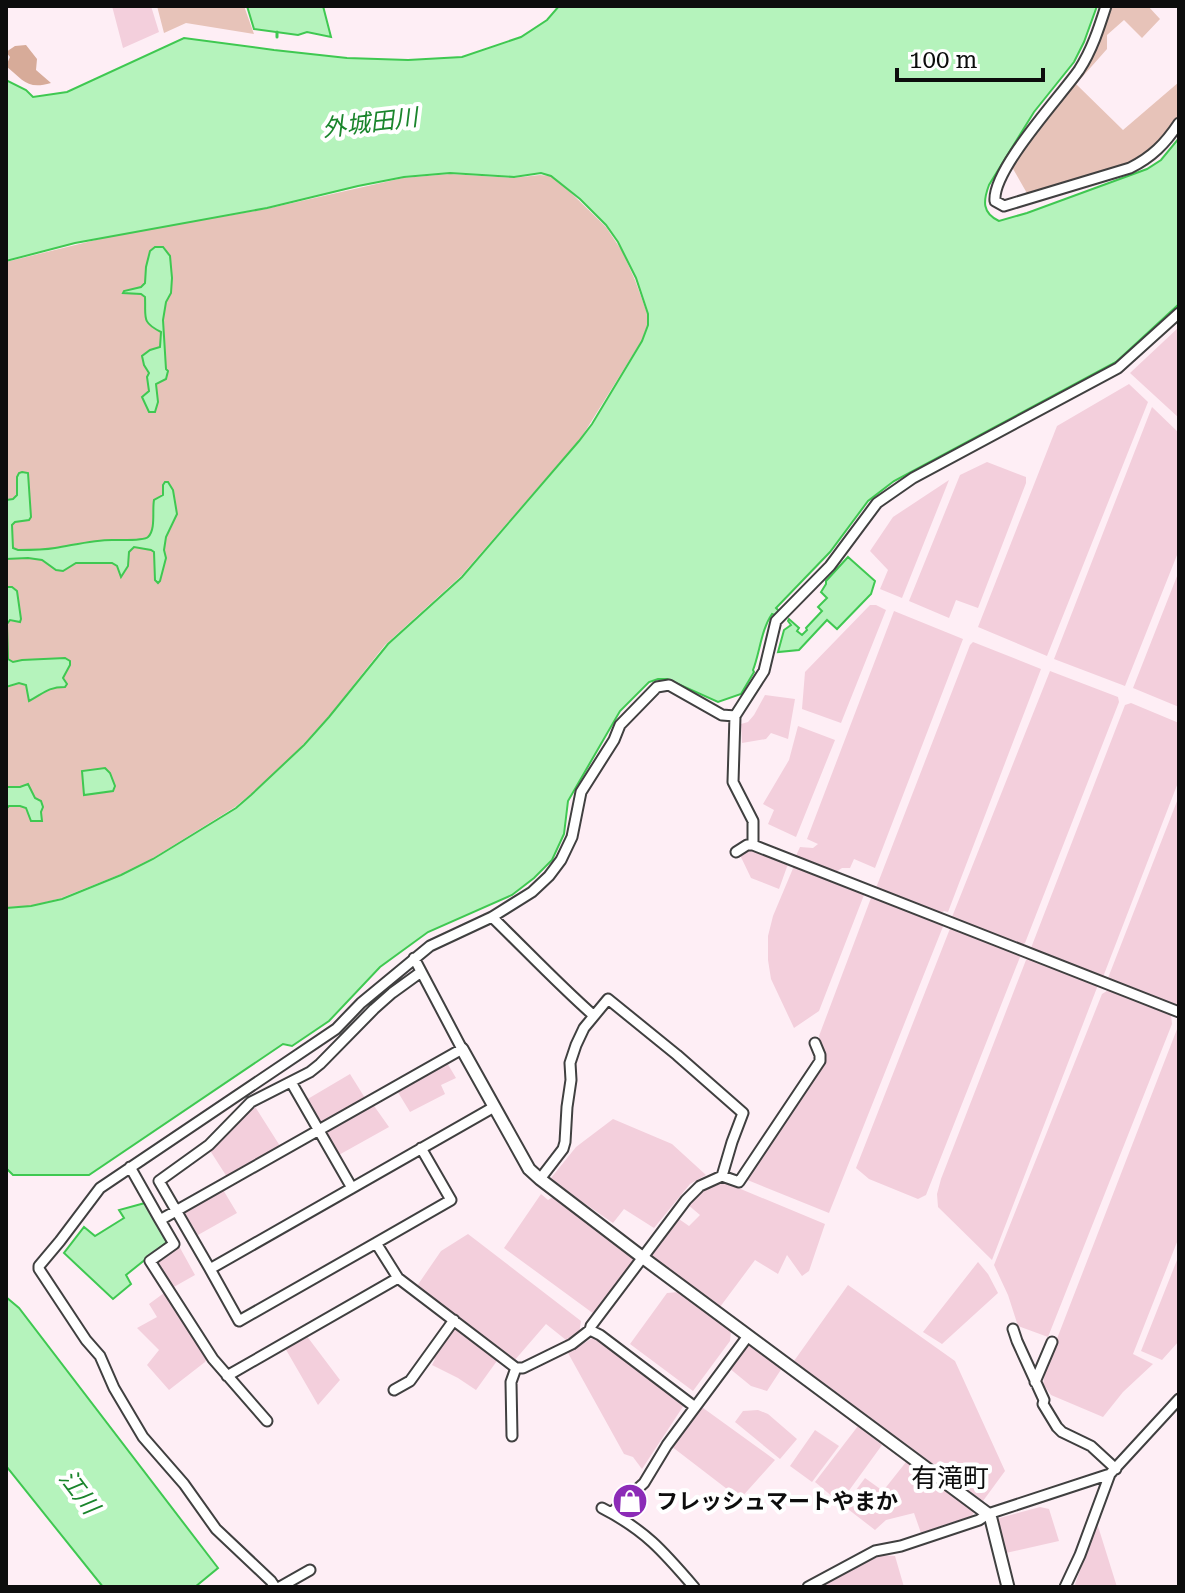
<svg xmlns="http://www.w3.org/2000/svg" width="1185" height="1593" viewBox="0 0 1185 1593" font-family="'Roboto Serif','Noto Sans JP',serif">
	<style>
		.farmland { fill: #f3cfdc }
		.green { fill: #e7c3b9 }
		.forest { fill: #d7ab99 }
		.water { fill: #b5f3bc; stroke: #3fc851; stroke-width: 2 }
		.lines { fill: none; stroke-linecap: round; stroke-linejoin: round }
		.stream { stroke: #3fc851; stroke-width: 3 }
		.minor-casing { stroke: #404040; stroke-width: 13 }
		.tertiary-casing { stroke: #404040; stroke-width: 15 }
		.minor { stroke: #fff; stroke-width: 9 }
		.tertiary { stroke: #fff; stroke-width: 11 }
		.labels { text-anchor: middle; stroke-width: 8; stroke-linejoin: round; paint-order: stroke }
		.poi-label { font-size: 22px; font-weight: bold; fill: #0d0d0d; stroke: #fff; text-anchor: start }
		.water-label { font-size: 24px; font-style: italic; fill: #1a852c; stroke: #fff }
		.quarter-label { font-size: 26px; fill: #0d0d0d; stroke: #fff }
	</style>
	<rect width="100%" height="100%" fill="#feeef5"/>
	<path class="farmland" d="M112 6H151L159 32 123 48Z
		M1179 327V418L1130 373Z
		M1129 384 1148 402 1047 656 978 627 1057 426Z
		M1152 407 1179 433V550L1125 686 1054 659Z
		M987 462 1026 477V483L978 608 956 600 949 618 909 601 960 475Z
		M949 480 902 598 880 589 888 570 870 551 893 517Z
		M1179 571V707L1133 688Z
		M870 605H876L886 610 841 723 802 709 805 672Z
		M894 611 963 639 875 868 854 859 850 868H842L836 872 795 858 800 847 813 848 818 844 807 839Z
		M973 642 1041 669 948 912 944 911 941 913 876 888 970 645Z
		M1050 671 1118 697 1119 702 1025 943 1022 945 952 917Z
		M765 695 795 699 788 739 771 733 766 739 742 743 741 724 748 722 754 715Z
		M1131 703 1179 723V780L1103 977 1031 948 1125 705Z
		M798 726 835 740 796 837 768 824 774 810 763 804 789 760Z
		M1179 796V1004L1176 1006 1108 978Z
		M752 848 788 864 779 889 751 878 740 855 744 851Z
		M794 866 862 892 864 895 819 1011 794 1028 771 979 768 960V936L773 916Z
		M876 896 944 924 829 1213 745 1179 825 1061 819 1036 871 898Z
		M951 926 1018 952 1020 957 926 1195 918 1199 869 1179 856 1168Z
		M1031 957 1098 985 992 1260 938 1207 937 1194 941 1179 1026 960Z
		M1110 989 1171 1014 1172 1024 1048 1337 1018 1326 1008 1295 994 1265 1102 994Z
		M1179 1024V1237L1133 1354 1153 1364 1123 1392 1103 1417 1051 1395 1043 1384 1046 1367Z
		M446 1061 456 1078 441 1085 445 1094 410 1112 396 1089Z
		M350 1074 365 1098 319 1124 306 1100Z
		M372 1103 389 1127 337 1156 323 1132Z
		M254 1105 280 1146 227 1177 209 1149Z
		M613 1119 672 1144 706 1175 690 1184 654 1228 624 1209 613 1223 581 1201 551 1178 576 1147Z
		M724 1182 825 1224 809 1271 802 1276 787 1255 778 1274 755 1260 720 1307 651 1255 676 1217 689 1226 700 1215 687 1204 700 1190 712 1183Z
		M222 1188 237 1213 198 1235 183 1211Z
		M541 1194 548 1200 553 1197 635 1259 594 1314 504 1248Z
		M468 1234 581 1321 579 1334 566 1340 546 1324 514 1361 417 1286 441 1251Z
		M179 1246 195 1275 172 1288 154 1263Z
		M1179 1255V1341L1162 1360 1141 1351Z
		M978 1262 988 1274 998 1293 942 1344 923 1332Z
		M848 1285 955 1361 1005 1471 983 1501 794 1361Z
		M679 1292 731 1331 730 1341 693 1391 630 1344 667 1293Z
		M164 1293 208 1357 205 1362 169 1390 147 1365 159 1350 137 1328 157 1317 149 1304Z
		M457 1327 499 1358 476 1390 458 1378 432 1365 435 1359 432 1358 454 1329Z
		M306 1335 340 1380 318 1405 285 1348Z
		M594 1337 684 1405 642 1469 633 1457 624 1454 568 1353Z
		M747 1343 782 1368 767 1391 751 1386 729 1368Z
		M699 1405 775 1460 740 1499 671 1446Z
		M758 1410 768 1414 797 1439 780 1459 735 1422 743 1411Z
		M858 1426 882 1445 840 1503 815 1482Z
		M815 1430 839 1446 812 1482 790 1466Z
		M906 1462 974 1512 972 1516 921 1533 914 1513 886 1520 875 1530 844 1506 865 1478 883 1491Z
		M1040 1507 1049 1509 1059 1541 1006 1553 996 1519Z
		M1097 1523 1117 1587H1074Z
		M879 1555 895 1556 904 1587H818Z"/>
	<path class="green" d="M157 6H244L254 34 186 23 164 33Z
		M1110 6H1148L1160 19 1142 38 1124 20 1107 35V49L1076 84 1123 130 1179 82V117L1161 141 1143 158 1080 180 1028 195 1012 167C1040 126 1087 76 1103 30 1106 23 1108 14 1110 6Z
		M450 174 513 178 540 175 551 176 565 187 606 227 622 251 635 280 647 313V326L642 340 581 438 461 576 385 645 329 716 286 763 268 780 235 807 153 858 121 874 61 898 31 906 6 907V262L116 235 266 209 403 178Z"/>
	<path class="forest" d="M26 45 37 59 36 70 51 83C27 90 23 80 6 66L10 57 6 52 15 46Z"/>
	<path class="water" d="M247 6H323L331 37 307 32 298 35 254 29Z
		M559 6H1097L1084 42 1074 62 1034 112 989 185C983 201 982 213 999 221L1027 213 1147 169 1161 160 1179 138V304L1116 362 894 481 868 501 830 552 776 608 779 611 775 615 772 614C761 630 760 652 753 670L754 672 741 694 718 702 667 679H658L649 682 620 711 568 801 564 834 552 860 534 878 512 895 428 932 380 967 329 1021 292 1046 283 1044 89 1175H13L6 1168V908L31 906 62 899 121 875 153 859 236 808 251 795 304 745 329 717 388 644 462 577 579 441 592 424 642 341 648 325V314L636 278 618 242 606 225 580 199 551 176 541 173 514 177 450 173 404 177 358 186 267 208 75 243 6 261V80L26 90 33 97 67 92 184 38 274 50 347 58 408 60 462 57 521 37 547 20Z
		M155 247H163L170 256 172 278 171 293 166 302 163 320 166 369 168 371 166 379 156 384 158 402 155 412H149L142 397 149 391 147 377 149 373 144 365 142 356 150 350 160 347 161 332C141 322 146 318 145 297L141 294 123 293 124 291 141 287 145 283 146 267 150 251Z
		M22 472 28 473 31 517 29 520 15 522 12 525 13 548 18 550C30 550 43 550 55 548 74 545 93 540 112 540 120 540 144 541 148 537 156 530 152 510 154 500L163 495V485L165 482H168L173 490 177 514 166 537 164 550 166 558 160 581 158 583 155 580 154 552 151 550 134 547 129 552 128 566 121 577 117 566 112 563H76L63 571 56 570 42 560 28 558 6 559V500L13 499 17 495V477L19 473Z
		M848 557 875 581 871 594 837 629 827 620 799 650 778 652 784 630 791 625 788 621 789 619 799 628 797 631 802 635 807 630 806 628 822 611 818 607 827 598 821 592 826 584V581Z
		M6 587H12L17 591 21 619 20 622 10 620 7 624 8 659 13 662 22 660 65 658 70 661V665L63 678 67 684 65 687C47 687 43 694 29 701L26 685 19 683 6 687Z
		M105 768 110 773 115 786 113 791 84 795 82 771Z
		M28 784 35 798 41 801 43 807 41 812 42 821H31L26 808 20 806H9L6 809V787H20Z
		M145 1203 167 1242 126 1275 131 1284 113 1299 64 1253 84 1227 95 1236 124 1218 119 1210Z
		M6 1297 19 1308 218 1568 195 1587H103L6 1466Z"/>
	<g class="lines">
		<path class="stream" d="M277 37V32"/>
		<defs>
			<path id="minor" d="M1106 6C1099 28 1092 50 1079 70 1060 97 992 170 995 201L1004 206 1130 168C1152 157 1165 144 1179 123
				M753 845V821L733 782 735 716 764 671 776 621 830 566 877 503 913 478 1118 368 1179 313
				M736 852 747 845H753L1179 1012
				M492 917C526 950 558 984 593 1015
				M421 972 392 993 374 1009 320 1064 310 1072 251 1102 209 1145 159 1181 210 1269 494 1107
				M291 1082 352 1188
				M130 1167 160 1220 462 1049 414 958
				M540 1179 563 1149 565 1142 567 1107 571 1080 570 1063 576 1045 584 1028 608 999 677 1055 743 1113 732 1142 722 1176
				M160 1220 174 1244 150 1261 213 1359 267 1421
				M210 1269 239 1321 376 1243
				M398 1278 376 1243 451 1200 421 1148
				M1013 1329 1017 1341 1044 1400 1043 1404 1057 1427 1062 1432 1091 1446 1116 1469
				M590 1330 600 1335 695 1407
				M516 1368H523L572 1344 590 1330 591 1326 686 1200 700 1186 722 1176 739 1182 820 1061V1055L815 1043
				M227 1376 398 1278 516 1368
				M1035 1382 1052 1342
				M394 1390 410 1381 454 1320
				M512 1436 511 1382 516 1368
				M602 1508C645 1530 663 1551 694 1587
				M611 1513 644 1483 667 1445 748 1336
				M275 1587 271 1581 216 1529 184 1484 143 1437 114 1388 100 1356 86 1340 39 1269V1266L60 1241 100 1188 336 1029 361 1003 430 946 492 917 532 892 549 876 561 860 572 837 581 792 614 740 620 725 657 687 669 685 722 715 735 716
				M280 1587 310 1570
				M808 1587 875 1551 901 1546 979 1520 988 1514 1110 1474
				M1065 1587 1080 1555 1110 1474 1179 1399"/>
			<path id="tertiary" d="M462 1049 529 1169 540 1179 642 1257 988 1514 991 1519 1008 1587"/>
		</defs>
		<use href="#minor" class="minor-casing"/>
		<use href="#tertiary" class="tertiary-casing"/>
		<use href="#minor" class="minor"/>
		<use href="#tertiary" class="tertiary"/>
	</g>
	<defs>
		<symbol id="shop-disc" viewBox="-11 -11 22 22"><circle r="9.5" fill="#8c2bb7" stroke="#fff"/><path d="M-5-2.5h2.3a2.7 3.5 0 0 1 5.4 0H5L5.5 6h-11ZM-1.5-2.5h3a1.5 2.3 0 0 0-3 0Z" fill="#fff"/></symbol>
	</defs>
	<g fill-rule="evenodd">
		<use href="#shop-disc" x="610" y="1481" width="40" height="40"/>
	</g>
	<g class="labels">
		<g class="poi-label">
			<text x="656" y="1509">フレッシュマートやまか</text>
		</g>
		<g class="water-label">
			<text transform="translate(370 123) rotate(-7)" y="8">外城田川</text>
			<text transform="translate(79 1492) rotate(53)" y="8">江川</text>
		</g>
		<g class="quarter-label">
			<text x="950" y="1487">有滝町</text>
		</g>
	</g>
	<rect width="1185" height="1593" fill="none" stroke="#0d0d0d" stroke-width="16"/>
	<path d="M897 68v12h146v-12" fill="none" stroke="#0d0d0d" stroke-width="4"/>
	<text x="909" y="68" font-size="24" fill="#0d0d0d" stroke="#ffffff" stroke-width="6" paint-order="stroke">100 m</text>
</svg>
